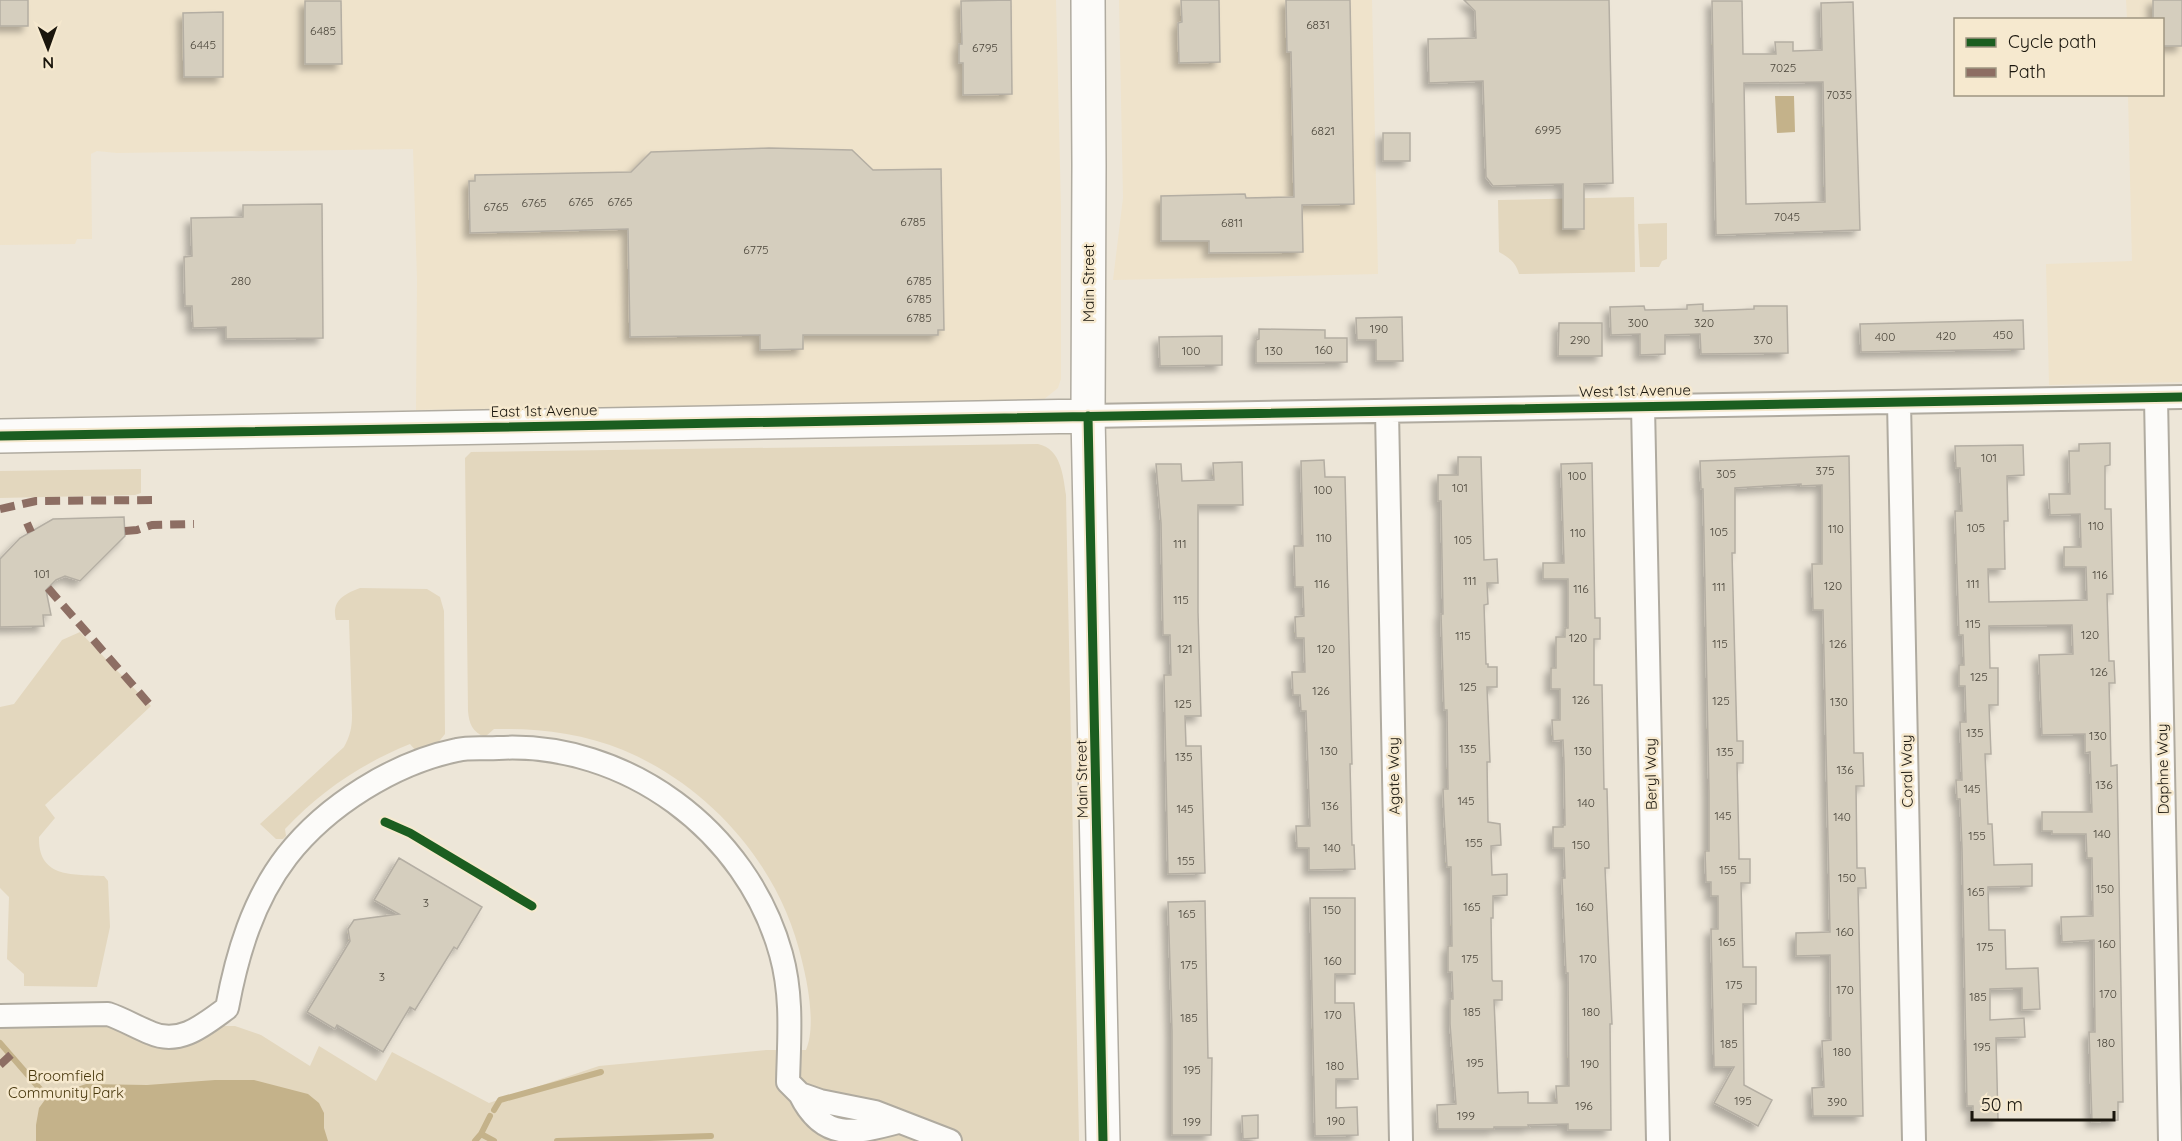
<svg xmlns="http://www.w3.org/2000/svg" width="2182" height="1141" viewBox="0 0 2182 1141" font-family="Quicksand,sans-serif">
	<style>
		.built { fill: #efe3cb }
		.green { fill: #e3d7be }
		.water { fill: #c4b28a }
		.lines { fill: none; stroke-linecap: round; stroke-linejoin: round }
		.stream { stroke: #c4b28a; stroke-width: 6 }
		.building { fill: #d5cebe; stroke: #b4aea3; stroke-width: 1.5; fill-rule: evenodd; filter: url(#shadow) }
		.street-casing { stroke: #b0aba0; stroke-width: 26 }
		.secondary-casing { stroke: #b0aba0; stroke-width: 36 }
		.street { stroke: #fcfbf9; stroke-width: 22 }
		.secondary { stroke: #fcfbf9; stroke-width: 33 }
		.quiet { stroke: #8d6e63; stroke-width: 8; stroke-dasharray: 15 8; stroke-linecap: butt }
		.cycleway-casing { stroke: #f6e9cf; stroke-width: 13 }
		.cycleway { stroke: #1b5e20; stroke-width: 9 }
		.labels { text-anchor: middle; stroke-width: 5; stroke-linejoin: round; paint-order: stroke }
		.number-label { font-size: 12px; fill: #4b463b }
		.street-label { font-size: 15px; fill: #1a160d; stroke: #f6e9cf }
		.park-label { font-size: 15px; fill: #48370c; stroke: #f6e9cf }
	</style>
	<defs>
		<filter id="shadow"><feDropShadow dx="-5.5" dy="5.5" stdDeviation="3" flood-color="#0004"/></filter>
	</defs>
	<rect width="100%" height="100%" fill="#ede6d8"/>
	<path class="built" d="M0 0H1056L1061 208V379L1058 388 1043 400 1031 401 416 410 417 279 413 149 117 153 97 151 91 154 92 239H77L75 244 0 245Z
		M1119 0H1372L1378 274 1113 280 1123 198Z
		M2126 0H2182V382L2049 385 2046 264 2132 261 2128 95 2162 94V20L2127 19Z"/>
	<path class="green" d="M1634 197 1635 272 1519 274C1516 263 1510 258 1499 252L1498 200Z
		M1667 223V259L1662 261 1659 267H1640L1638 224Z
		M1038 444C1061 449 1063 475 1066 495L1079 1141H0V1027H111L149 1045 176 1048 195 1043 212 1034 224 1026H235L261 1035 310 1066 319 1046 376 1081 392 1052 489 1103 599 1066 766 1050H806C816 1027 808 985 802 961 781 867 711 787 623 750 582 733 538 728 494 729L485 737C472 732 469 723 468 711L465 458 471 452Z
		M141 469V493L135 495 0 498V471Z
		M360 588 427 589 440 597 444 611 445 734 436 745 416 751 410 744C361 764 321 791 285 829L286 836 283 839H276L260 824 344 747C350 736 352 728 352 715L349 620H336C331 601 344 594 360 588Z
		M80 632 151 706 45 805 55 818 39 837C38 879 74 874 104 876L108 881 110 927 97 987 24 986V974L7 959 9 897 0 888V707L14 704 62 640Z"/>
	<path class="water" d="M1775 96H1794L1795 132 1777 133Z
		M215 1080H254L308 1094 319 1103 324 1113V1128L328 1141H36V1125L39 1108 47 1097 86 1084 147 1085Z"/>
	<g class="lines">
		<path class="stream" d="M0 1043 47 1097
			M494 1110 500 1100 601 1072
			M481 1134 494 1141
			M475 1141 481 1134 490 1116
			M557 1141 711 1136"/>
	</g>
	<path class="building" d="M0 0H28V26H0Z
		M1011 0 1012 94 963 95V63H959V44H962L961 1Z
		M1181 0H1219L1220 62 1179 63 1178 23 1182 22Z
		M1286 0H1350L1354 204 1302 205 1303 252 1209 253V241H1161V196L1245 194 1246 198 1294 197 1291 52H1287Z
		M1464 0H1609L1613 183 1584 184V229H1563V184L1493 186 1486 177 1483 81 1429 83 1428 39 1476 38 1475 11Z
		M2153 0H2182V46H2163V20H2153Z
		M305 1H341L342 64H305Z
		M1712 1H1742L1743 54H1776L1775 42H1793V51L1822 50 1821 3 1853 2 1860 230 1716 235ZM1823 82 1825 202 1746 204 1744 83Z
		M223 12V77H184L183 13Z
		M1383 133H1410V161H1383Z
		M769 148 852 150 873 170 941 169 944 330H938V335H803V349L760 350V335L630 337 628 229 470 233 469 181H475V175L631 172 651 152Z
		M322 204 323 338 226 339V327L193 328 192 306H185L184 257 192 256 191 218 243 217V205Z
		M1703 304V311L1754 309V306H1787L1788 353 1701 354 1700 334 1665 335V354L1640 355V334L1611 335 1610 307 1644 306 1645 310 1687 309V305Z
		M1402 317 1403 361H1376V340H1357L1356 318Z
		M2023 320 2024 349 1861 352 1860 324Z
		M1559 323H1602V356H1558Z
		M1259 329 1325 330V338H1347V362L1256 363V340L1259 339Z
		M1222 336V365L1160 366 1159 337Z
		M2110 443V465L2105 466V509H2111L2113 594H2107L2109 661H2114L2115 683H2109L2110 719 2111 766 2117 765 2123 1102H2118V1120L2092 1122 2089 1032H2095L2094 940 2062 942 2061 917 2093 916 2092 858H2087L2086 834H2052V831H2042V812H2092L2090 752 2085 753V734L2042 735 2039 655 2073 654 2072 625 1989 626 1990 668H1998V705H1989L1991 754H1985L1988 824H1992L1994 865 2032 864V886L1988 887 1989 930H2005L2006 969 2038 968 2040 1009 2022 1010V988L1990 989V1020L2024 1018 2025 1037 1996 1038 1998 1120 1973 1121V1106H1967L1962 848 1960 799H1957L1956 780H1962L1960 722H1966L1965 686H1959V665H1964L1963 635H1959L1955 511H1962L1960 468H1956L1955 446 2023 445 2024 475 2007 476 2008 521H2004L2005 569H1988L1989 602 2043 601 2087 600 2086 567H2064V547H2081L2080 514 2050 515 2049 494H2070L2069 451H2079V444Z
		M1849 456 1854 753H1863L1864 786H1856L1857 868H1865L1866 888H1858L1863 1116H1813L1812 1088 1824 1087 1822 1041 1831 1040 1830 955 1796 956V933L1830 932 1823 610H1813L1812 564H1822V485L1801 486V484L1735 488V553H1732L1737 741H1743V763H1737L1739 851V859H1750V883H1741L1743 967H1756V1004H1743L1744 1085 1772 1100 1758 1126 1714 1103 1734 1067H1714L1711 929H1718V896H1711V882H1706L1705 851H1709V792L1703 489H1701L1700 461Z
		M1458 457H1481L1484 560 1497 559 1498 583H1487L1488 604 1484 605 1486 664H1488V667H1497V687H1487L1490 762H1487L1488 822 1500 824 1501 845 1491 846 1492 875 1507 874V895L1493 896V918H1491L1492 979 1493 981H1502V1000H1494L1498 1093 1528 1092V1103H1557L1556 1086H1569L1568 973H1566L1562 878H1565L1564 848H1553V827H1563V825H1565L1564 763 1563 740 1553 741 1552 720H1560V689H1551V668H1556V637H1565V628H1568V579H1543V563H1564L1561 464 1592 463 1595 618H1600V639H1594V685H1602L1604 789H1607L1609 868H1605L1612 1024H1610L1611 1130H1568V1124L1528 1125 1529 1127H1494V1129H1438L1437 1105 1456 1104 1450 1024V999H1453L1452 972H1448V946H1452L1451 867H1447L1444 815 1443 789H1448L1447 710H1444L1441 614H1443L1441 501H1438V475H1458Z
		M1324 460 1325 477H1345L1352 764H1350L1352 845H1354L1355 869 1309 870V848H1297L1296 826H1310L1306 711H1301L1300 695H1293L1292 672H1305L1304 638H1296L1295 617 1304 616 1303 587H1295L1294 546H1303L1301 461Z
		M1242 462 1243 505H1198V612L1201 716H1185L1186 746H1201L1205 873 1168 874 1164 675H1171L1170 635H1163L1161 523 1156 464H1181L1182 481 1214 480 1213 463Z
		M124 517 125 536 80 581 65 576 56 580 46 590 51 615H43L44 626 0 627V559L20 538 53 519Z
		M399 858 482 907 457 949 454 947 415 1010 410 1007 383 1052 337 1025 335 1029 307 1012 350 941 348 929 354 920 399 914 374 900Z
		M1310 898H1355V974H1335V1003H1354L1358 1079H1336V1108L1357 1107 1358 1135 1315 1136Z
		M1205 901 1208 1058H1212L1211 1135H1172V1031L1168 902Z
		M1258 1115V1138L1243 1139 1242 1116Z"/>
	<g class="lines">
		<defs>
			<path id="street" d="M2156 398 2170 1141
				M1899 402 1914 1141
				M1643 406 1658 1141
				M1387 411 1401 1141
				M1088 416 2182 397
				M0 1016 108 1014C123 1019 136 1027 151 1033 180 1046 205 1024 227 1008 237 954 253 900 287 856 327 805 394 763 457 750 470 747 484 749 498 748 626 741 747 831 781 954 793 997 789 1039 788 1082L800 1094 820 1101 875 1112 950 1141
				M800 1094C823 1141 853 1134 898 1122"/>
			<path id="secondary" d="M1088 0 1089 165 1088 416 1103 1141
				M0 436 1088 416"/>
		</defs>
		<use href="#street" class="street-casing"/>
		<use href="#secondary" class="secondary-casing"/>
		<use href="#street" class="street"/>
		<use href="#secondary" class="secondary"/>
		<path class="quiet" d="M0 509 36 501 152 500
			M27 523 31 532
			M125 531 137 530 152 525 194 524
			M48 588 151 706
			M0 1065 14 1052"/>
		<defs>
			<path id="cycleway" d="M1088 416 1103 1141
				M0 436 2182 397
				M385 822 410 833 532 906"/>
		</defs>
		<use href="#cycleway" class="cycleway-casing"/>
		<use href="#cycleway" class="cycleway"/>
	</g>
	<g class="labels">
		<g class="number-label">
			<text x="1318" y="29">6831</text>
			<text x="323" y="35">6485</text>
			<text x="203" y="49">6445</text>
			<text x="985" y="52">6795</text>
			<text x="1783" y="72">7025</text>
			<text x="1839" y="99">7035</text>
			<text x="1548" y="134">6995</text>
			<text x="1323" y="135">6821</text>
			<text x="581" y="206">6765</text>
			<text x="620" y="206">6765</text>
			<text x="534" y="207">6765</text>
			<text x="496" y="211">6765</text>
			<text x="1787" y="221">7045</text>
			<text x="913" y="226">6785</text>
			<text x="1232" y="227">6811</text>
			<text x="756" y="254">6775</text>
			<text x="241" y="285">280</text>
			<text x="919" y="285">6785</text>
			<text x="919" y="303">6785</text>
			<text x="919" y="322">6785</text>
			<text x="1638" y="327">300</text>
			<text x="1704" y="327">320</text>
			<text x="1379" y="333">190</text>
			<text x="2003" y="339">450</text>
			<text x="1946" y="340">420</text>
			<text x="1885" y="341">400</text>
			<text x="1580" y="344">290</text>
			<text x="1763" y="344">370</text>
			<text x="1324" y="354">160</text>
			<text x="1191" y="355">100</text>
			<text x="1274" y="355">130</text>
			<text x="1989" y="462">101</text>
			<text x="1825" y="475">375</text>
			<text x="1726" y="478">305</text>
			<text x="1577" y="480">100</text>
			<text x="1460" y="492">101</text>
			<text x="1323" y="494">100</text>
			<text x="2096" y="530">110</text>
			<text x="1976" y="532">105</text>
			<text x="1836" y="533">110</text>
			<text x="1719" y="536">105</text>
			<text x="1578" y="537">110</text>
			<text x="1324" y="542">110</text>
			<text x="1463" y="544">105</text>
			<text x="1180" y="548">111</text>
			<text x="42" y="578">101</text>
			<text x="2100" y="579">116</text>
			<text x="1470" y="585">111</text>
			<text x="1322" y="588">116</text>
			<text x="1973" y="588">111</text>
			<text x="1833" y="590">120</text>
			<text x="1719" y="591">111</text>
			<text x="1581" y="593">116</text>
			<text x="1181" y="604">115</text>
			<text x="1973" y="628">115</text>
			<text x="2090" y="639">120</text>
			<text x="1463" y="640">115</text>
			<text x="1578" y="642">120</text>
			<text x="1720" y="648">115</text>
			<text x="1838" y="648">126</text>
			<text x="1185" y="653">121</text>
			<text x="1326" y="653">120</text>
			<text x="2099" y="676">126</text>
			<text x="1979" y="681">125</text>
			<text x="1468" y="691">125</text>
			<text x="1321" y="695">126</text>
			<text x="1581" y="704">126</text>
			<text x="1721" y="705">125</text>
			<text x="1839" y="706">130</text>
			<text x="1183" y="708">125</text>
			<text x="1975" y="737">135</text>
			<text x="2098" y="740">130</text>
			<text x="1468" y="753">135</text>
			<text x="1329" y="755">130</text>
			<text x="1583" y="755">130</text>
			<text x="1725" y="756">135</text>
			<text x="1184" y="761">135</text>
			<text x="1845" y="774">136</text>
			<text x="2104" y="789">136</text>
			<text x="1972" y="793">145</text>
			<text x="1466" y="805">145</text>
			<text x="1586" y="807">140</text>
			<text x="1330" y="810">136</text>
			<text x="1185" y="813">145</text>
			<text x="1723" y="820">145</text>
			<text x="1842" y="821">140</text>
			<text x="2102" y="838">140</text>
			<text x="1977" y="840">155</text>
			<text x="1474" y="847">155</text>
			<text x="1581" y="849">150</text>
			<text x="1332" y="852">140</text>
			<text x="1186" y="865">155</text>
			<text x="1728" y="874">155</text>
			<text x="1847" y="882">150</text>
			<text x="2105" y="893">150</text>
			<text x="1976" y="896">165</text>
			<text x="426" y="907">3</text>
			<text x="1472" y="911">165</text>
			<text x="1585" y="911">160</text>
			<text x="1332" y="914">150</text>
			<text x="1187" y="918">165</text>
			<text x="1845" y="936">160</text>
			<text x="1727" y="946">165</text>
			<text x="2107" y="948">160</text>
			<text x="1985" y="951">175</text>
			<text x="1470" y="963">175</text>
			<text x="1588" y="963">170</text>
			<text x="1333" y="965">160</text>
			<text x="1189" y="969">175</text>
			<text x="382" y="981">3</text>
			<text x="1734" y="989">175</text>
			<text x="1845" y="994">170</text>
			<text x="2108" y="998">170</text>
			<text x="1978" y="1001">185</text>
			<text x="1472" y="1016">185</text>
			<text x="1591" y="1016">180</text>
			<text x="1333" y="1019">170</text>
			<text x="1189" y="1022">185</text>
			<text x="2106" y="1047">180</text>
			<text x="1729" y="1048">185</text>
			<text x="1982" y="1051">195</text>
			<text x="1842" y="1056">180</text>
			<text x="1475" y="1067">195</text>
			<text x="1590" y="1068">190</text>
			<text x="1335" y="1070">180</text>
			<text x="1192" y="1074">195</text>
			<text x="1743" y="1105">195</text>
			<text x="1837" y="1106">390</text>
			<text x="1584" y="1110">196</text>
			<text x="1466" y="1120">199</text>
			<text x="1336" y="1125">190</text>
			<text x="1192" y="1126">199</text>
		</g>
		<g class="street-label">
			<text transform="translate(1089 283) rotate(-90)" y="5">Main Street</text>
			<text transform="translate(1635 391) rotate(-1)" y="5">West 1st Avenue</text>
			<text transform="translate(544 411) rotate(-1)" y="5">East 1st Avenue</text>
			<text transform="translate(2163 769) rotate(-91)" y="5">Daphne Way</text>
			<text transform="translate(1907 771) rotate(-91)" y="5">Coral Way</text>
			<text transform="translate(1651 774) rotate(-91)" y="5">Beryl Way</text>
			<text transform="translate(1394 776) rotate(-91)" y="5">Agate Way</text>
			<text transform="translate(1082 779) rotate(-91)" y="5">Main Street</text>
		</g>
		<g class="park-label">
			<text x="66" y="1081">Broomfield<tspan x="66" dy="17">Community Park</tspan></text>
		</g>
	</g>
	<rect x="1954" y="18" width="210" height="78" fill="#f6e9cf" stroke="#9e9581" stroke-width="1.5"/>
	<rect x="1966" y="38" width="30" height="9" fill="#1b5e20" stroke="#9e9581" stroke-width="1.5"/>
	<text x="2008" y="48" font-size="18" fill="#1a160d">Cycle path</text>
	<rect x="1966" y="68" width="30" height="9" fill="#8d6e63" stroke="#9e9581" stroke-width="1.5"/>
	<text x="2008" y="78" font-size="18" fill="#1a160d">Path</text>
	<g transform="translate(48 48) rotate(179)" stroke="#f6e9cf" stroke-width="4.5" paint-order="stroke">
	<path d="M0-4.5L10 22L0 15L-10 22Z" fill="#1a160d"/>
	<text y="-9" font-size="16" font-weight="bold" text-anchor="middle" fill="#1a160d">N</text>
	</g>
	<path d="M1972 1111v9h142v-9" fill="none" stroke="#1a160d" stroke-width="3"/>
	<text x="1981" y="1111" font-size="18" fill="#1a160d" stroke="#f6e9cf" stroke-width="4.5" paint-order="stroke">50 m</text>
</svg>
